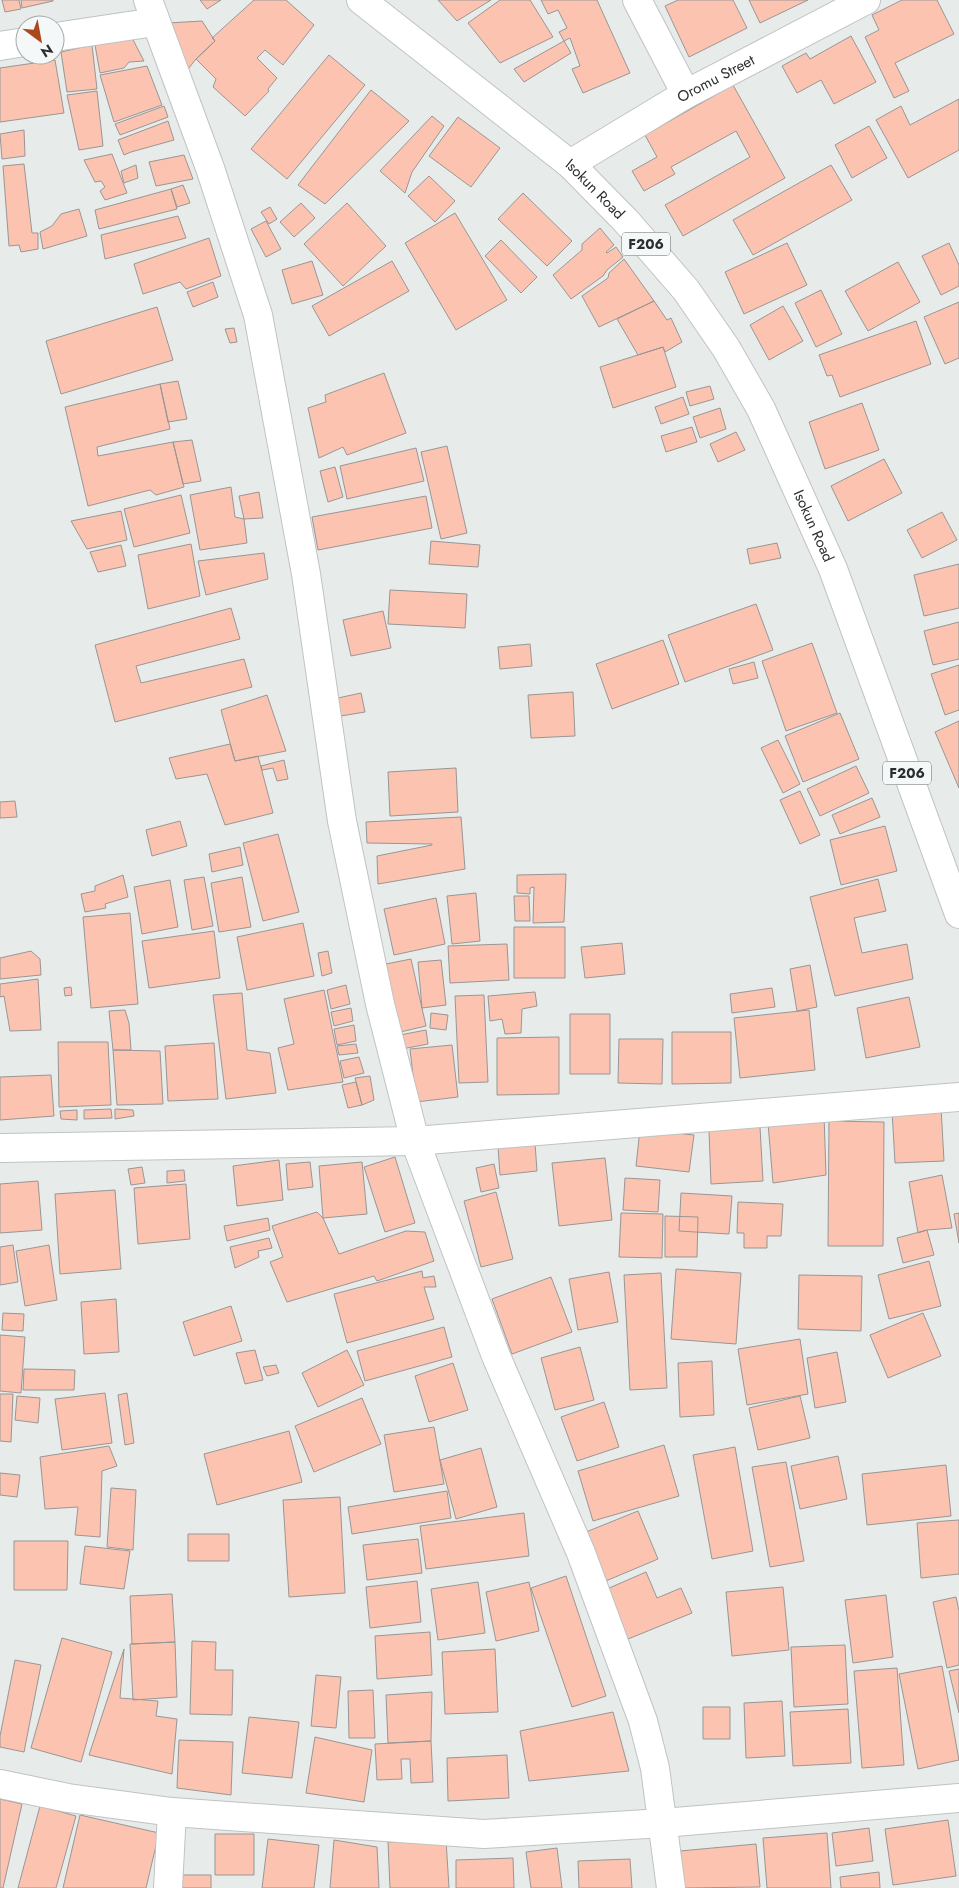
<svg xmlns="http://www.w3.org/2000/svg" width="959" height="1888" viewBox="0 0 959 1888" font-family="Jost,sans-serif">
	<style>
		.building { fill: #fcc4b0; stroke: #999695 }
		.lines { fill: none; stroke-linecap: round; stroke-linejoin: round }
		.minor-casing { stroke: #c0c3c3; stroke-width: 30 }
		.major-casing { stroke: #c0c3c3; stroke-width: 30 }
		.minor { stroke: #fff; stroke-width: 28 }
		.major { stroke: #fff; stroke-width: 28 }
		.labels { text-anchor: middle; stroke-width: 5; stroke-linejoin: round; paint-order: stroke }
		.shield { fill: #f5f8f8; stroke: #686b6b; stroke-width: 1 }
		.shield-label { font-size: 14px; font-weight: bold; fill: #2c2e2e }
		.street-label { font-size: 15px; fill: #2c2e2e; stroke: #f5f8f8 }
	</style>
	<rect width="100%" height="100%" fill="#e7ebea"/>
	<path class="building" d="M2 0H19L21 9 5 12Z
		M21 0H53V1L22 8Z
		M200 0H221L207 9Z
		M254 0H286L314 25 283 65 265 50 257 58 277 78 268 89 269 91 245 116 213 87 216 79 196 59 215 41 212 38Z
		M438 0H491L457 21Z
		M500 0H530L553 37 500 63 468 23Z
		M541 0H597L630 73 583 93 572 69 580 66 570 38 564 41 559 32 567 28 558 10 548 14Z
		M678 0H733L747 28 689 57 665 6Z
		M749 0H808L760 23Z
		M902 0H937L954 34 895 63 909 91 894 98 865 37 879 30 872 15Z
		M202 21 215 41 196 59 185 73 168 23Z
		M122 31 130 34 144 61 129 62 124 68 100 73 95 45Z
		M851 36 876 82 834 104 821 80 797 93 782 66 806 53 810 59Z
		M564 41 571 53 524 82 514 69Z
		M92 45 97 89 67 92 61 52Z
		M329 55 365 85 287 179 251 149Z
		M55 60 64 113 0 122V68Z
		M147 66 162 105 114 122 100 75Z
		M733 85 785 178 683 236 665 205 750 157 736 131 671 167 675 174 644 191 632 171 657 157 645 135Z
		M371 90 409 121 325 204 298 185Z
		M97 91 103 146 79 150 67 95Z
		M959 99V150L908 178 876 120 901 106 910 125Z
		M164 106 168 117 120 135 115 124Z
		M432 116 444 126 412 172 405 193 380 171Z
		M458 117 500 148 471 187 429 156Z
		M168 121 174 140 131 152 124 155 118 140Z
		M869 126 887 158 852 178 835 145Z
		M24 130 25 156 2 159 0 134Z
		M112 154 127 193 105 200 100 191 105 187 101 181 95 182 84 160Z
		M184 155 193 179 156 186 149 162Z
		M24 164 32 233H38V249L21 252 19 245 9 246 3 166Z
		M136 165 138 178 124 183 121 171Z
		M831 165 852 200 753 255 733 220Z
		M429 176 455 201 435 222 408 196Z
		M183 185 190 203 177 207 171 189Z
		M171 189 177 209 99 229 95 210Z
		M523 193 572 241 547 266 498 219Z
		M301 203 315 218 294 237 280 222Z
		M347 203 386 246 343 286 304 244Z
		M270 207 277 219 269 224 261 212Z
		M79 209 87 236 43 249 40 232 52 226 61 214Z
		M455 213 507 300 456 330 405 243Z
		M178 216 186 238 105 259 101 235Z
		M266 221 281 249 266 257 251 229Z
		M600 228 614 245 606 252 607 253 616 247 623 257 607 270 603 276 571 299 553 275 582 250V244Z
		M209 238 221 276 186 289 180 282 143 294 134 264Z
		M501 240 537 277 521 293 485 256Z
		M787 243 807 285 744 314 725 272Z
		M949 243 959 265V286L941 295 922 256Z
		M624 259 654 301 599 327 582 296 608 278 609 273Z
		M312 261 323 295 292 304 282 270Z
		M392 261 409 291 329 336 312 306Z
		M898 262 920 302 868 331 845 291Z
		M213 282 218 297 193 307 187 292Z
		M821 290 842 334 816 347 795 303Z
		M654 301 667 320 671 318 682 342 665 352 663 347 638 355 617 319Z
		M959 302V358L945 364 924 317Z
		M783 306 803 341 769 360 750 325Z
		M157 307 173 360 61 394 46 341Z
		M916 321 931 364 840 397 832 375 827 376 819 355Z
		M234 328 237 342 230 343 225 329Z
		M663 347 676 387 613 408 600 367Z
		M384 373 406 433 347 455 343 447 319 458 308 408 326 402 325 395Z
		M178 381 187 419 168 422 160 384Z
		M160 384 170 429 97 447 98 456 173 442 184 487 156 495 150 490 88 506 65 407Z
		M710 386 714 399 690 406 686 392Z
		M683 397 689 414 661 424 655 407Z
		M862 403 879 450 825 469 809 422Z
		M720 408 726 429 700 438 693 417Z
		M692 427 697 442 666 452 661 436Z
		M736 432 745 450 718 462 710 444Z
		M192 440 201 481 183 484 173 442Z
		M447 446 467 533 441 539 421 452Z
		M416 448 424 481 347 499 340 466Z
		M884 459 902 493 848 521 831 486Z
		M335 467 343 497 328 502 320 471Z
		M231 487 235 517 244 519 247 543 200 550 190 495Z
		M259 492 263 518 244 519 239 496Z
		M181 495 190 533 134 547 124 509Z
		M426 496 432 528 318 550 312 517Z
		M121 511 127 540 87 549 71 521Z
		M942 512 957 540 922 558 907 530Z
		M431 541 480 545 478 567 429 564Z
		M777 543 781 558 750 564 747 549Z
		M191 544 200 596 148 609 138 555Z
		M121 545 126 566 98 572 90 552Z
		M264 553 268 579 206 595 198 561Z
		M959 564V608L924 616 914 575Z
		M390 590 467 594 465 628 388 624Z
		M756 604 773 650 685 682 668 635Z
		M231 608 240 639 136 666 141 683 244 659 252 687 115 722 95 645Z
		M383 611 391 648 351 656 343 620Z
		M959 622V659L933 665 924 631Z
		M663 640 679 684 612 709 596 664Z
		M812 643 837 713 786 731 762 661Z
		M530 644 532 666 500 669 498 647Z
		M754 662 758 678 733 684 729 669Z
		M959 665V710L945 715 931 674Z
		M573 692 575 736 531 738 528 695Z
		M361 693 365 712 341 716 338 698Z
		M267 695 286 751 235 761 221 710Z
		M840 713 859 759 803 782 785 736Z
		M959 721V788L935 732Z
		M778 740 800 784 783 793 761 748Z
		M230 744 235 761 258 756 273 813 225 825 207 774 176 779 169 758Z
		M284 760 288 779 277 781 273 768 262 770 261 766Z
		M856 766 869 793 820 816 807 789Z
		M456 768 458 812 390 816 388 772Z
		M800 791 820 835 800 844 780 800Z
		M872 798 880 817 840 834 832 815Z
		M15 801 17 817 0 818V802Z
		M461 817 465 869 378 884 377 856 432 845V844L367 843 366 822Z
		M180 821 187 846 152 856 146 830Z
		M885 826 897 871 841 885 830 840Z
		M278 834 299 912 263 921 243 843Z
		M240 847 243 865 212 872 209 854Z
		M566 874 564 922 533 923 534 887 530 888V894L517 893V875Z
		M123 875 128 897 105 904 106 908 85 912 81 894 95 891V886Z
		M204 877 213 926 192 930 184 880Z
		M242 877 251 927 219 932 211 883Z
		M878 879 886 911 854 918 862 953 907 944 913 979 835 996 810 897Z
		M170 880 178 927 142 934 134 887Z
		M476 893 480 941 452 944 447 896Z
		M514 896H529L530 921H515Z
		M436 898 445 944 394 955 384 909Z
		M130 913 138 1004 91 1008 83 917Z
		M303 923 314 976 247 990 237 937Z
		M514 927H565V978H514Z
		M214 931 220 978 149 988 142 941Z
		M622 943 625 974 585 978 581 947Z
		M507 944 509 980 450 983 448 946Z
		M31 951 40 959 41 975 0 979V958Z
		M328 951 332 973 322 976 318 953Z
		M411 959 426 1026 396 1033 381 965Z
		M441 960 446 1005 422 1008 418 962Z
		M810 965 817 1007 797 1011 790 969Z
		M38 979 41 1030 10 1031 4 996 0 997V984Z
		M346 985 350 1004 331 1009 327 990Z
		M71 987 72 995 65 996 64 988Z
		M772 988 775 1007 732 1013 730 994Z
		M324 990 343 1082 288 1090 278 1048 294 1044 284 999Z
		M535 992 537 1006 522 1009 521 1033 505 1034 502 1019 490 1021 488 996Z
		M242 993 247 1050 270 1053 276 1093 226 1099 213 995Z
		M484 995 488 1082 459 1083 455 996Z
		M909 997 920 1047 866 1058 857 1008Z
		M351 1008 353 1021 334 1026 331 1012Z
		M125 1010 129 1023 131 1050H113L109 1011Z
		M809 1010 815 1070 740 1078 734 1018Z
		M431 1013 448 1015 446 1030 430 1028Z
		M570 1014H610V1074H570Z
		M354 1025 356 1041 337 1045 334 1029Z
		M426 1030 428 1044 402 1049 400 1035Z
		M672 1032H731V1083L672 1084Z
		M559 1037V1094L497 1095V1038Z
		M619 1039H663L662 1084 618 1083Z
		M58 1042H108L111 1105 59 1107Z
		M214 1043 218 1099 168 1101 165 1046Z
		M356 1044 358 1053 339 1055 337 1046Z
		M452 1045 458 1097 416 1102 410 1049Z
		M113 1050 160 1051 163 1104 117 1105Z
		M359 1057 364 1073 344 1078 340 1061Z
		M51 1075 54 1116 0 1120V1077Z
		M370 1076 374 1100 362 1105 355 1078Z
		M356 1082 362 1105 348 1108 342 1085Z
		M941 1107 944 1161 895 1163 892 1110Z
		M111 1109 112 1118 84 1119V1110Z
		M115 1109 133 1110 134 1116 115 1119Z
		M77 1110V1120L61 1119 60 1111Z
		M824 1115 826 1175 773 1183 768 1123Z
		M829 1121 884 1122 883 1246H828Z
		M760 1127 763 1181 711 1184 709 1130Z
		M640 1129 694 1135 689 1172 636 1166Z
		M535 1143 537 1171 500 1175 498 1147Z
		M395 1157 415 1223 385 1232 364 1167Z
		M605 1158 612 1220 559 1226 552 1163Z
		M279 1160 283 1200 237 1206 233 1166Z
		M310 1162 313 1187 288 1190 286 1164Z
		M362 1162 367 1214 323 1218 319 1166Z
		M494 1164 499 1188 481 1192 476 1168Z
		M142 1167 145 1183 131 1185 128 1169Z
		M184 1170 185 1181 167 1183V1171Z
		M942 1175 952 1228 927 1230 918 1233 909 1182Z
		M625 1178 660 1180 658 1212 623 1210Z
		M38 1181 42 1230 0 1233V1184Z
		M186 1184 190 1239 138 1244 134 1188Z
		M115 1190 121 1269 60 1274 55 1194Z
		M496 1192 513 1259 481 1267 464 1201Z
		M681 1193 732 1196 729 1234 679 1231Z
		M738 1202 783 1204 781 1236H767V1248H744V1233H737Z
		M317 1212 323 1218 339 1254 406 1231 425 1232 434 1261 377 1281 374 1276 287 1302 270 1262 283 1257 272 1226Z
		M621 1213 663 1214 662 1258 619 1257Z
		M959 1213V1243L954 1214Z
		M665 1216 698 1217 697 1257H665Z
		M268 1218 270 1230 227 1241 224 1226Z
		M927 1230 934 1255 903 1263 897 1238Z
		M269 1238 272 1248 258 1251 259 1257 235 1268 230 1247Z
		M13 1245 18 1282 0 1285V1247Z
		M49 1245 57 1300 25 1306 16 1251Z
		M929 1261 941 1306 889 1319 878 1275Z
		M676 1269 741 1273 736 1344 671 1339Z
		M422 1271 423 1278 434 1276 436 1287H424L434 1319 347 1343 334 1294Z
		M609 1272 618 1322 578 1330 569 1279Z
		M661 1273 667 1388 630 1390 624 1275Z
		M799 1275 862 1276 861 1331 798 1329Z
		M551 1277 572 1332 512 1354 492 1299Z
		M116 1299 119 1352 84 1354 81 1302Z
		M231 1306 242 1341 194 1356 183 1322Z
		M3 1313 24 1314 23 1331 2 1330Z
		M923 1313 941 1356 888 1378 870 1335Z
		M444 1327 452 1357 365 1381 357 1351Z
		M0 1335 25 1337 21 1393 0 1391Z
		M800 1339 808 1394 747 1405 738 1349Z
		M580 1347 594 1400 555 1410 541 1358Z
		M255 1350 263 1380 245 1384 236 1353Z
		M347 1350 364 1385 318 1407 302 1373Z
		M837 1352 846 1402 815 1408 807 1358Z
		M712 1361 714 1415 680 1417 678 1363Z
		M453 1363 468 1410 429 1422 415 1376Z
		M276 1365 279 1373 267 1376 263 1367Z
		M24 1369 75 1370 74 1390H23Z
		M105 1393 112 1443 62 1450 55 1399Z
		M127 1393 134 1443 125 1445 118 1395Z
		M0 1394H13L11 1442 0 1441Z
		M17 1396 40 1398 38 1423 15 1420Z
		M800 1396 810 1438 758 1450 749 1408Z
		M362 1398 381 1444 314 1472 295 1426Z
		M604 1402 619 1447 577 1461 561 1417Z
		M434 1427 444 1484 394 1492 384 1435Z
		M289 1431 302 1482 217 1505 204 1454Z
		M664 1445 679 1496 593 1521 578 1471Z
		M109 1446 117 1466 102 1471 100 1537 75 1535 78 1507 45 1509 40 1457Z
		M735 1447 753 1551 712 1559 693 1455Z
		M481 1448 497 1507 456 1519 440 1460Z
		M838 1456 847 1499 800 1509 791 1466Z
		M786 1462 804 1561 770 1567 752 1467Z
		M946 1465 951 1516 867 1525 862 1474Z
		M0 1473 20 1475 17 1497 0 1495Z
		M111 1488 136 1490 133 1550 107 1547Z
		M447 1491 451 1518 352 1534 348 1507Z
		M340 1497 345 1593 289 1597 283 1500Z
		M638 1511 658 1559 601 1583 581 1534Z
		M524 1513 529 1556 426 1569 420 1526Z
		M959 1520V1574L921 1578 917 1523Z
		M188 1534H229V1561H188Z
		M418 1539 422 1573 367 1580 363 1545Z
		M14 1541H68L67 1590H14Z
		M85 1546 130 1551 124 1589 80 1584Z
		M646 1572 657 1598 681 1588 692 1613 628 1639 607 1589Z
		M566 1576 606 1696 572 1707 531 1588Z
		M417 1581 421 1622 370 1628 366 1587Z
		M478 1582 485 1633 438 1640 431 1589Z
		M529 1582 539 1631 496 1641 486 1592Z
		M783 1587 789 1650 732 1656 726 1592Z
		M172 1594 175 1642 132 1644 130 1596Z
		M886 1595 893 1657 853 1663 845 1600Z
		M956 1597 959 1611V1665L947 1668 933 1602Z
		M430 1632 432 1675 377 1679 375 1636Z
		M62 1638 112 1652 81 1762 31 1748Z
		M192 1641 216 1642 215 1670H233L232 1715 190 1714Z
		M175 1642 177 1697 133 1700 130 1644Z
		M845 1645 848 1704 794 1707 791 1647Z
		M124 1649 120 1698 158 1701 156 1716 177 1719 172 1774 89 1755Z
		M495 1649 498 1712 445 1714 442 1652Z
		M15 1660 41 1665 24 1752 0 1747V1736Z
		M942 1666 959 1760 918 1769 899 1674Z
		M897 1668 904 1765 862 1768 854 1671Z
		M959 1669V1713L949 1671Z
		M316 1675 341 1677 336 1728 311 1726Z
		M373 1690 375 1738H349L348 1691Z
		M432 1692 431 1741 388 1743 386 1695Z
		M782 1701 785 1756 746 1758 744 1703Z
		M703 1707H730V1739H703Z
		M848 1709 851 1763 793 1766 790 1712Z
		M613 1712 629 1771 529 1781 520 1731Z
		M249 1717 299 1722 292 1778 242 1773Z
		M315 1737 372 1750 364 1802 306 1793Z
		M179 1740 233 1742 231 1795 177 1788Z
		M431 1741 433 1782 411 1783 410 1759H401L402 1779 377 1780 375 1744Z
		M507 1755 509 1798 448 1801 447 1758Z
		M0 1799 22 1804 3 1888H0Z
		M40 1806 76 1816 56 1888H18Z
		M80 1815 159 1833 146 1888H63Z
		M948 1820 956 1876 893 1885 885 1829Z
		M869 1828 873 1861 836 1866 832 1833Z
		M827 1833 831 1888H767L763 1838Z
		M215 1834H254V1875H215Z
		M268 1839 319 1845 314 1888H262Z
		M334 1840 377 1847 379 1888H330Z
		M446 1840 449 1888H390L388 1842Z
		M756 1844 760 1887 684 1888 680 1851Z
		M557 1848 562 1888H531L526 1852Z
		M513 1858 514 1888H456V1860Z
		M630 1859 632 1888H579L578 1861Z
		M879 1872 880 1888H841L840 1877Z
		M175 1875H211V1888H174Z"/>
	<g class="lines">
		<defs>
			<g id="minor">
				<path d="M148 0 210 168 258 315 306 574 342 821 380 1004 415 1141 496 1356 581 1553 643 1721 655 1768 671 1888"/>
				<path d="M637 0 686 94"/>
				<path d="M55 37 155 22"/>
				<path d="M0 46 25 42"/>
				<path id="s1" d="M570 164 686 94 866 0"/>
				<path d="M0 1148 415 1141 959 1097"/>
				<path d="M0 1784 68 1798 172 1812 484 1834 663 1823 959 1798"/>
				<path d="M168 1888 172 1812"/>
			</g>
			<g id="major">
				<path id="s2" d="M361 0 570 164 626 221 686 290 726 348 761 409 833 569 959 914"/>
			</g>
		</defs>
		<use href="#minor" class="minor-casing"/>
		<use href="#major" class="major-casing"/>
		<use href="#minor" class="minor"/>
		<use href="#major" class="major"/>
	</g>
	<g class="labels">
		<g class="shield">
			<rect x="622" y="232.5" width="48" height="23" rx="4"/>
			<rect x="883" y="761.5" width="48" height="23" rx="4"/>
		</g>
		<g class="shield-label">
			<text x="646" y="249">F206</text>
			<text x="907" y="778">F206</text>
		</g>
		<g class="street-label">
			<text dy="5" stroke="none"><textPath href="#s1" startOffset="169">Oromu Street</textPath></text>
			<text dy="5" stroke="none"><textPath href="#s2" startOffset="301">Isokun Road</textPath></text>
			<text dy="5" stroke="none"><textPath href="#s2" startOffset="706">Isokun Road</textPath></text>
		</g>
	</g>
	<g transform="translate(40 40) rotate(148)"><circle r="24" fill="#f5f8f8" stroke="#a5a7a7"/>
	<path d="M0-4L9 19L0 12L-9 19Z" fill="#ad481c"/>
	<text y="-8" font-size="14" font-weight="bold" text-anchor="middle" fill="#2c2e2e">N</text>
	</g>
</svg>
